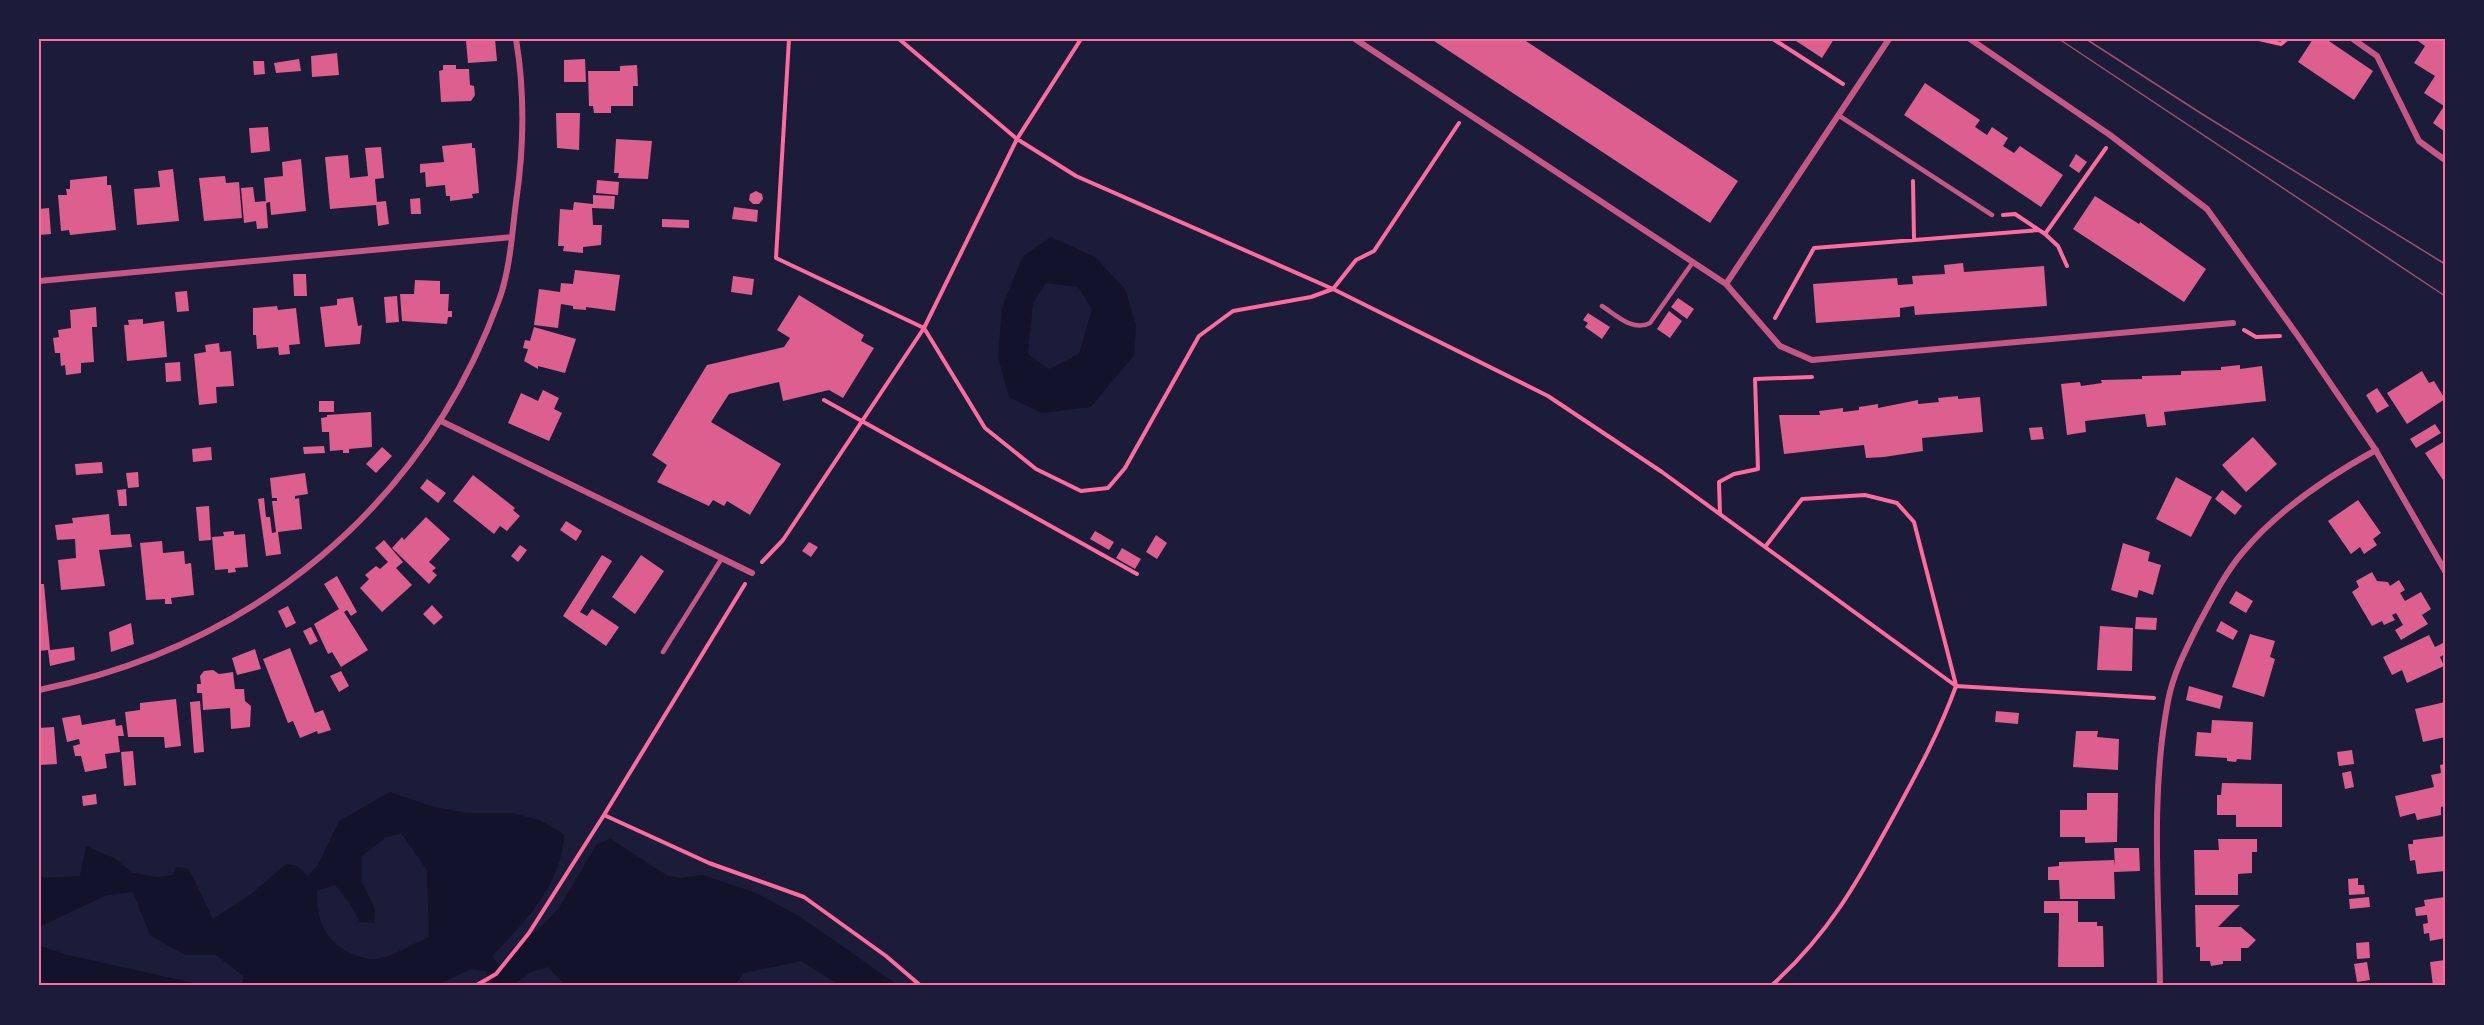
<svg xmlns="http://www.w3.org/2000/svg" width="2484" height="1025" viewBox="0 0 2484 1025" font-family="'DejaVu Sans',sans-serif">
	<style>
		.water { fill: #12122b; fill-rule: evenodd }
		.building { fill: #dd5f8e }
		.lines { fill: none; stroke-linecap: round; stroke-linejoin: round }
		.path { stroke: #ff6b9d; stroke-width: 4 }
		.service { stroke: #c65784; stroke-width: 4.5 }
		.minor { stroke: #c65784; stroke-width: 6 }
		.tram { stroke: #a44b75; stroke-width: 1.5 }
		.neatline { fill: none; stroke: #ff6b9d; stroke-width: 2 }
	</style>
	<rect width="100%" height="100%" fill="#1b1b3a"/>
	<path class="water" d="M1051 237 1095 257 1125 289 1136 325 1134 355 1091 407 1042 413 1009 397 998 357 1002 307 1023 256ZM1046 283 1078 287 1092 309 1079 354 1049 369 1028 354 1033 303Z
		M390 792 431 806 466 813H512L539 820 564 834C562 884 525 922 492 956L499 965 523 936 536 932 559 908 597 844 611 839 668 876 681 878 703 875 756 893 799 916 899 986H841L801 961 744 973 734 986H562V982L548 967 531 972 512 986H489L491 984 486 971 471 969 435 986H241L244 977 216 955H185L150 935 133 892 107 895 39 927V875L44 878 80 876 86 846 114 858 133 873 158 877 173 875 176 867 189 869 213 919 251 894 286 864 297 866 308 876 318 865 339 821ZM401 833 427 870 429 937C414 943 397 954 382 958 372 961 359 957 350 953 324 940 317 920 317 891L335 885 349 902 360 922 374 923 375 909 362 882V856L385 838Z
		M39 940 40 946 68 955 207 986H39Z"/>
	<path class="building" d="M495 39 497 61 468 63 466 41Z
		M1431 39H1523L1738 181 1710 223Z
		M1793 39H1834L1822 58Z
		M2313 39H2326L2373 71 2354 100 2298 62Z
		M2415 39H2445V132L2433 123 2444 106 2424 93 2435 76 2414 63 2425 46Z
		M337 53 339 75 312 77 311 56Z
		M299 59 301 71 276 73 274 63Z
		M585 59 586 82H564V60Z
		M253 61H264L265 74 254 75Z
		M443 65H456V69H469L470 85 474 86 475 95 471 101 441 102 439 71 443 70Z
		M637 65 638 86H633V106H611V113H594L593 106H589L588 71H620V66Z
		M1925 83 1980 120 1975 127 1987 135 1992 127 2008 138 2003 146 2014 153 2020 146 2063 175 2041 207 1904 115Z
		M556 113H580L579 150 557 148Z
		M268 127 270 151 251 153 249 128Z
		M616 139 652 141 648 179 618 178 619 173H614Z
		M472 143V148H475L479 193 472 194 473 198 450 201V196H446L445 185 426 187 425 172 420 173V164L444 162 442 146Z
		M381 147 384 178 375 179 377 202 386 201 389 224 378 226 376 205 330 209 325 157 348 155 350 178 368 176 365 148Z
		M2076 154 2087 162 2079 173 2069 166Z
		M301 159 306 211 271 215 270 202 266 203 264 178 283 176 282 162Z
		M173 169 179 221 137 225 134 189 160 187 158 171Z
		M107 176V185H111L116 230 70 235 69 230 61 231 58 195H67L66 189H70V180Z
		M225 176 226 183 239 182 242 218 204 221 199 178Z
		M597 180 619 182 618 195 596 193Z
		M253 187 255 202 266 201 268 228 257 229 256 221 244 223 241 188Z
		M756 191 762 194 763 199 759 204H753L749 200 750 194Z
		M593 195 615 196 614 209 592 208 593 225H602L601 245 583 247V253L563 251 564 246H558L560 209 573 210 574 202 593 204Z
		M2095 196 2139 224 2140 222 2206 269 2184 302 2073 229Z
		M420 198 421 214H411L410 199Z
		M734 207 758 210 757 222 732 219Z
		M49 208 51 234 39 235V209Z
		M662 219 689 220V228L662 227Z
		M1963 263 1964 272 2044 266 2047 306 1915 315 1914 306 1900 308V317L1816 323 1813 284 1897 278 1898 285 1913 284 1912 276 1945 274 1944 265Z
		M575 270 620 275 615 311 586 307V310L573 309V306L561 304 558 328 534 325 539 289 560 292 561 283 573 284Z
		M293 274H306L307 296H294Z
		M733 276 754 279 752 295 731 292Z
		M415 280 440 281V294H449L448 311H452V317H448L447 324 402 321 400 294H414Z
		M187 291 189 311 177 312 175 292Z
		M799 295 864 335 861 341 874 348 843 398 829 390 783 401 779 382 729 394 711 422 781 464 750 515 727 501 724 506 713 500 709 506 657 482 667 465 652 455 707 365 784 347 790 338 777 330Z
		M397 296 399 322 386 323 384 297Z
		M353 297 358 326 362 325 360 344 325 347 320 307 337 305V299Z
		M1678 298 1694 309 1687 319 1671 307Z
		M277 306 278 310 296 308 300 344 289 345 290 354 279 355 278 347 257 349 256 335H253V308Z
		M96 307 97 327H92L94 362 81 363V373L66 375 65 365 61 366 60 353H55L53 338 59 337 58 330 71 328 70 310Z
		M1669 311 1682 321 1670 338 1657 329Z
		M1588 313 1610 327 1602 339 1585 327 1588 323 1583 320Z
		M143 319V324L164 321 167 357 127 361 124 325H129L128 320Z
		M534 327 576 339 565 373 538 366V369L524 361 528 349 523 348 525 340 530 341Z
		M219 343 220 352 231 351 234 386 216 387 217 403 199 405 194 354 206 352 205 345Z
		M180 362 181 381 166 382 165 363Z
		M2240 365V369L2262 366 2266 401 2164 412 2166 425 2147 427 2145 414 2085 421 2086 432 2067 435 2061 384 2080 382 2081 386 2102 383 2101 380 2142 379V376L2181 375V371L2221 370V367Z
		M2422 371 2429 383 2434 381 2445 399 2407 424 2387 393Z
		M2377 388 2389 406 2377 413 2366 395Z
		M543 390 559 398 554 409 562 413 549 441 508 423 521 393 538 401Z
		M1958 396V399L1980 397 1983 432 1922 438 1923 451 1884 457 1866 458 1864 445 1784 454 1779 415H1820L1819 411 1843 408V412L1859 410V407L1878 404V408L1918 400V404L1939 402 1938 398Z
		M319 401H334V412H319Z
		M371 412 372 447 349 449V453H343V450L330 451 329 432H322L321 418 327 417V415Z
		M2435 424 2441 433 2416 448 2410 439Z
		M2042 427 2044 439 2031 440 2029 428Z
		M2253 437 2277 464 2246 492 2222 465Z
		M2445 441V483L2425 453Z
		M324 446 325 453 304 454 303 447Z
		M211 447 212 460 193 462 192 449Z
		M382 447 392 456 376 473 366 464Z
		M102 462 103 473 76 475 75 464Z
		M138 472 139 487 128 488 126 473Z
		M305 473 308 494 295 496V499L299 498 302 529 278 532 281 554 266 556 258 499 264 498 266 517H270L272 533 276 532 272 501H277V498H272L270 478Z
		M473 475 515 508 513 510 520 516 507 531 500 526 494 534 453 501Z
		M2176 477 2212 497 2191 537 2156 519Z
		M427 479 446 493 438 503 420 488Z
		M126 489 127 506H119L117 490Z
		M2222 490 2242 506 2235 515 2215 499Z
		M2358 500 2381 533 2373 539 2377 545 2364 554 2360 547 2351 554 2328 521Z
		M209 506 211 540 199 541 196 507Z
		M109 514 111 535 130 534 132 547 99 550 105 586 61 590 58 560 76 558 75 539 57 540 55 525 73 523 72 518Z
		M426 517 450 539 429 562 436 568 432 571 437 575 429 584 392 548 402 537 404 540Z
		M566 521 582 531 576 541 560 530Z
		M234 531V535L245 534 248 567 235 568 236 572 228 573V569L215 570 212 537 224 536 223 532Z
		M1095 531 1114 542 1109 550 1090 539Z
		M1156 535 1167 543 1157 559 1146 552Z
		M384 540 403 562 396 568 412 585 382 612 360 588 369 579 365 575 376 566 380 569 388 562 375 548Z
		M162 541 163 553 184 551 185 564 191 563 194 595 171 598 172 604H165V599L146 600 140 543Z
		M809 542 818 547 811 557 802 551Z
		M2123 543 2150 552 2148 561 2161 565 2153 595 2139 590 2137 598 2111 590Z
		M520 545 527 550 518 562 511 556Z
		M1122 548 1141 559 1135 569 1116 558Z
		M602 555 612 561 580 612 587 616 592 609 619 627 606 646 563 616Z
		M641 555 664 571 635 614 612 597Z
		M2372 572 2377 581 2388 582 2390 586 2399 580 2405 590 2400 593 2405 601 2421 592 2431 609 2422 615 2428 624 2401 640 2395 630 2403 625 2396 613 2392 615 2395 620 2384 625 2382 621 2372 626 2352 592 2359 587 2356 581Z
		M337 576 357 612 351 616 347 610 344 612 368 650 341 667 332 652 328 654 314 624 339 609 324 584Z
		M39 584H44L50 650 74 647 75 660 50 666 48 650 39 651Z
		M2236 591 2253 601 2246 613 2229 603Z
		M432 605 443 617 434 625 423 614Z
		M288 606 296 623 286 628 278 611Z
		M2136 617 2157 618 2156 630 2135 629Z
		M2221 621 2238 631 2233 640 2216 631Z
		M131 623 134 644 111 652 109 632Z
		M2100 626 2133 628 2132 671 2097 670Z
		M311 627 318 641 310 645 303 631Z
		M2250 634 2275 641 2270 657 2275 659 2264 697 2232 687Z
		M2429 635 2435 647 2443 643 2445 654 2440 657 2444 666 2407 683 2402 670 2392 675 2383 657Z
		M290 648 315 713 323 710 331 730 318 734 317 731 300 738 293 721 288 723 263 659Z
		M255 649 261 669 237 675 232 658Z
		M213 670 219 674 233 672 235 689H244L245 701 251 706 250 727 231 729 230 708 203 710 202 693H197V684H201L200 676 204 671Z
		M341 671 349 686 339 692 330 676Z
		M2189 686 2223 696 2220 709 2186 700Z
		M176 699 181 746 165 748 164 737H128L125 712 140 710V703Z
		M200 701 204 752 194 753 190 702Z
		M2445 702V737L2423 742 2415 709Z
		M1996 711 2019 713 2018 724 1995 722Z
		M80 715 82 725 115 719 116 726 122 725 124 736H118L120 752 105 754 107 768 85 772 81 756H75L73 746 80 744 79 739 67 742 62 718Z
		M2212 720 2253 722 2251 760 2237 759 2236 762 2227 761V758L2195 756 2197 732 2211 733Z
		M54 727 57 764 39 765V728Z
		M2076 731H2098L2097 737 2119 739 2118 770 2073 767Z
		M2352 750 2354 764 2339 766 2337 752Z
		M133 751 136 785 124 786 121 752Z
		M2445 764V806L2441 807V815L2417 820 2415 813 2400 817 2395 796 2434 787 2431 775 2441 773 2440 765Z
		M2351 771 2354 787 2345 789 2342 773Z
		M2222 783 2282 784V827H2236V815H2217V795H2221Z
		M2087 793H2118L2117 842 2085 843V837H2060V810H2087Z
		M96 794 97 804 83 806 82 796Z
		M2445 836V871L2417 874 2415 860 2410 861 2408 844H2413V840Z
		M2218 839H2257V852H2252V873L2238 874V895H2195L2194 850H2219Z
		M2114 848H2139L2140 871 2114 872 2115 899H2060L2059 880H2048V867L2059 866V862L2114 860 2115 867Z
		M2358 878V885H2364L2365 894 2349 895 2348 879Z
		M2369 897 2370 907 2350 909 2349 899Z
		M2445 897V938L2430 941 2429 933 2424 934 2423 924 2428 923 2427 915 2416 916 2415 908 2425 906 2424 900Z
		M2044 901H2078V922H2097V926H2103L2104 967H2058L2059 913H2044Z
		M2195 905H2240L2218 927H2241L2256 940 2248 948H2241V961H2223V964L2211 966 2210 961H2200V947H2196Z
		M2369 942 2370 958 2357 959 2356 943Z
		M2445 960V986H2433L2430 962Z
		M2367 962 2370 980 2357 982 2354 964Z"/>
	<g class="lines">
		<path class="path" d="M789 39 776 258 924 328 985 428 1036 469 1081 491 1108 488 1125 468 1199 336 1233 311 1311 297 1333 289 1356 260 1374 251 1459 123
			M899 39 1017 139 1076 176 1333 289 1548 396 1662 472 1956 686
			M1773 39 1843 84
			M2259 39 2281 44 2287 39
			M1913 181 1914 240
			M2003 215 2015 214 2045 234
			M2067 266 2058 246 2045 234 2106 148
			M1775 318 1814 248 2039 230
			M2244 330 2256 337 2280 336
			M824 400 1137 574
			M1720 514 1719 482 1734 474 1758 469 1755 379 1812 377
			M1765 547 1802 499 1865 495 1897 503 1914 522 1956 685
			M762 562 783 540 924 328 1017 139 1081 39
			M745 584 604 815 709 863 804 897 886 956 921 986
			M475 986 496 974 529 933 604 815
			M1771 986C1828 935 1857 883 1893 817 1917 773 1939 733 1956 686L2154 698"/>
		<path class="service" d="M1838 115 1992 215
			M1602 306C1616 315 1633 332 1650 323L1693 262
			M663 652 722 558"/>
		<path class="minor" d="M1355 39 1726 284 1780 346 1812 360 2233 323
			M1970 39 2110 135 2207 209 2298 336 2375 449 2445 571
			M2353 39 2377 56 2419 141 2445 160
			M39 281 512 237
			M1726 284 1889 39
			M441 421 752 573
			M39 690C254 646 423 507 499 300 510 270 512 234 516 202 524 148 525 93 516 39
			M2160 986C2159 892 2150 794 2168 701 2173 674 2186 649 2198 625 2211 601 2225 573 2243 552 2278 510 2329 476 2376 450"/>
		<path class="tram" d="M2059 39 2445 296
			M2086 39 2202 114 2445 264"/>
	</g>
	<rect width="2484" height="1025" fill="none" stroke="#1b1b3a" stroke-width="81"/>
	<rect x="40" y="40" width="2404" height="944" class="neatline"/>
</svg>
